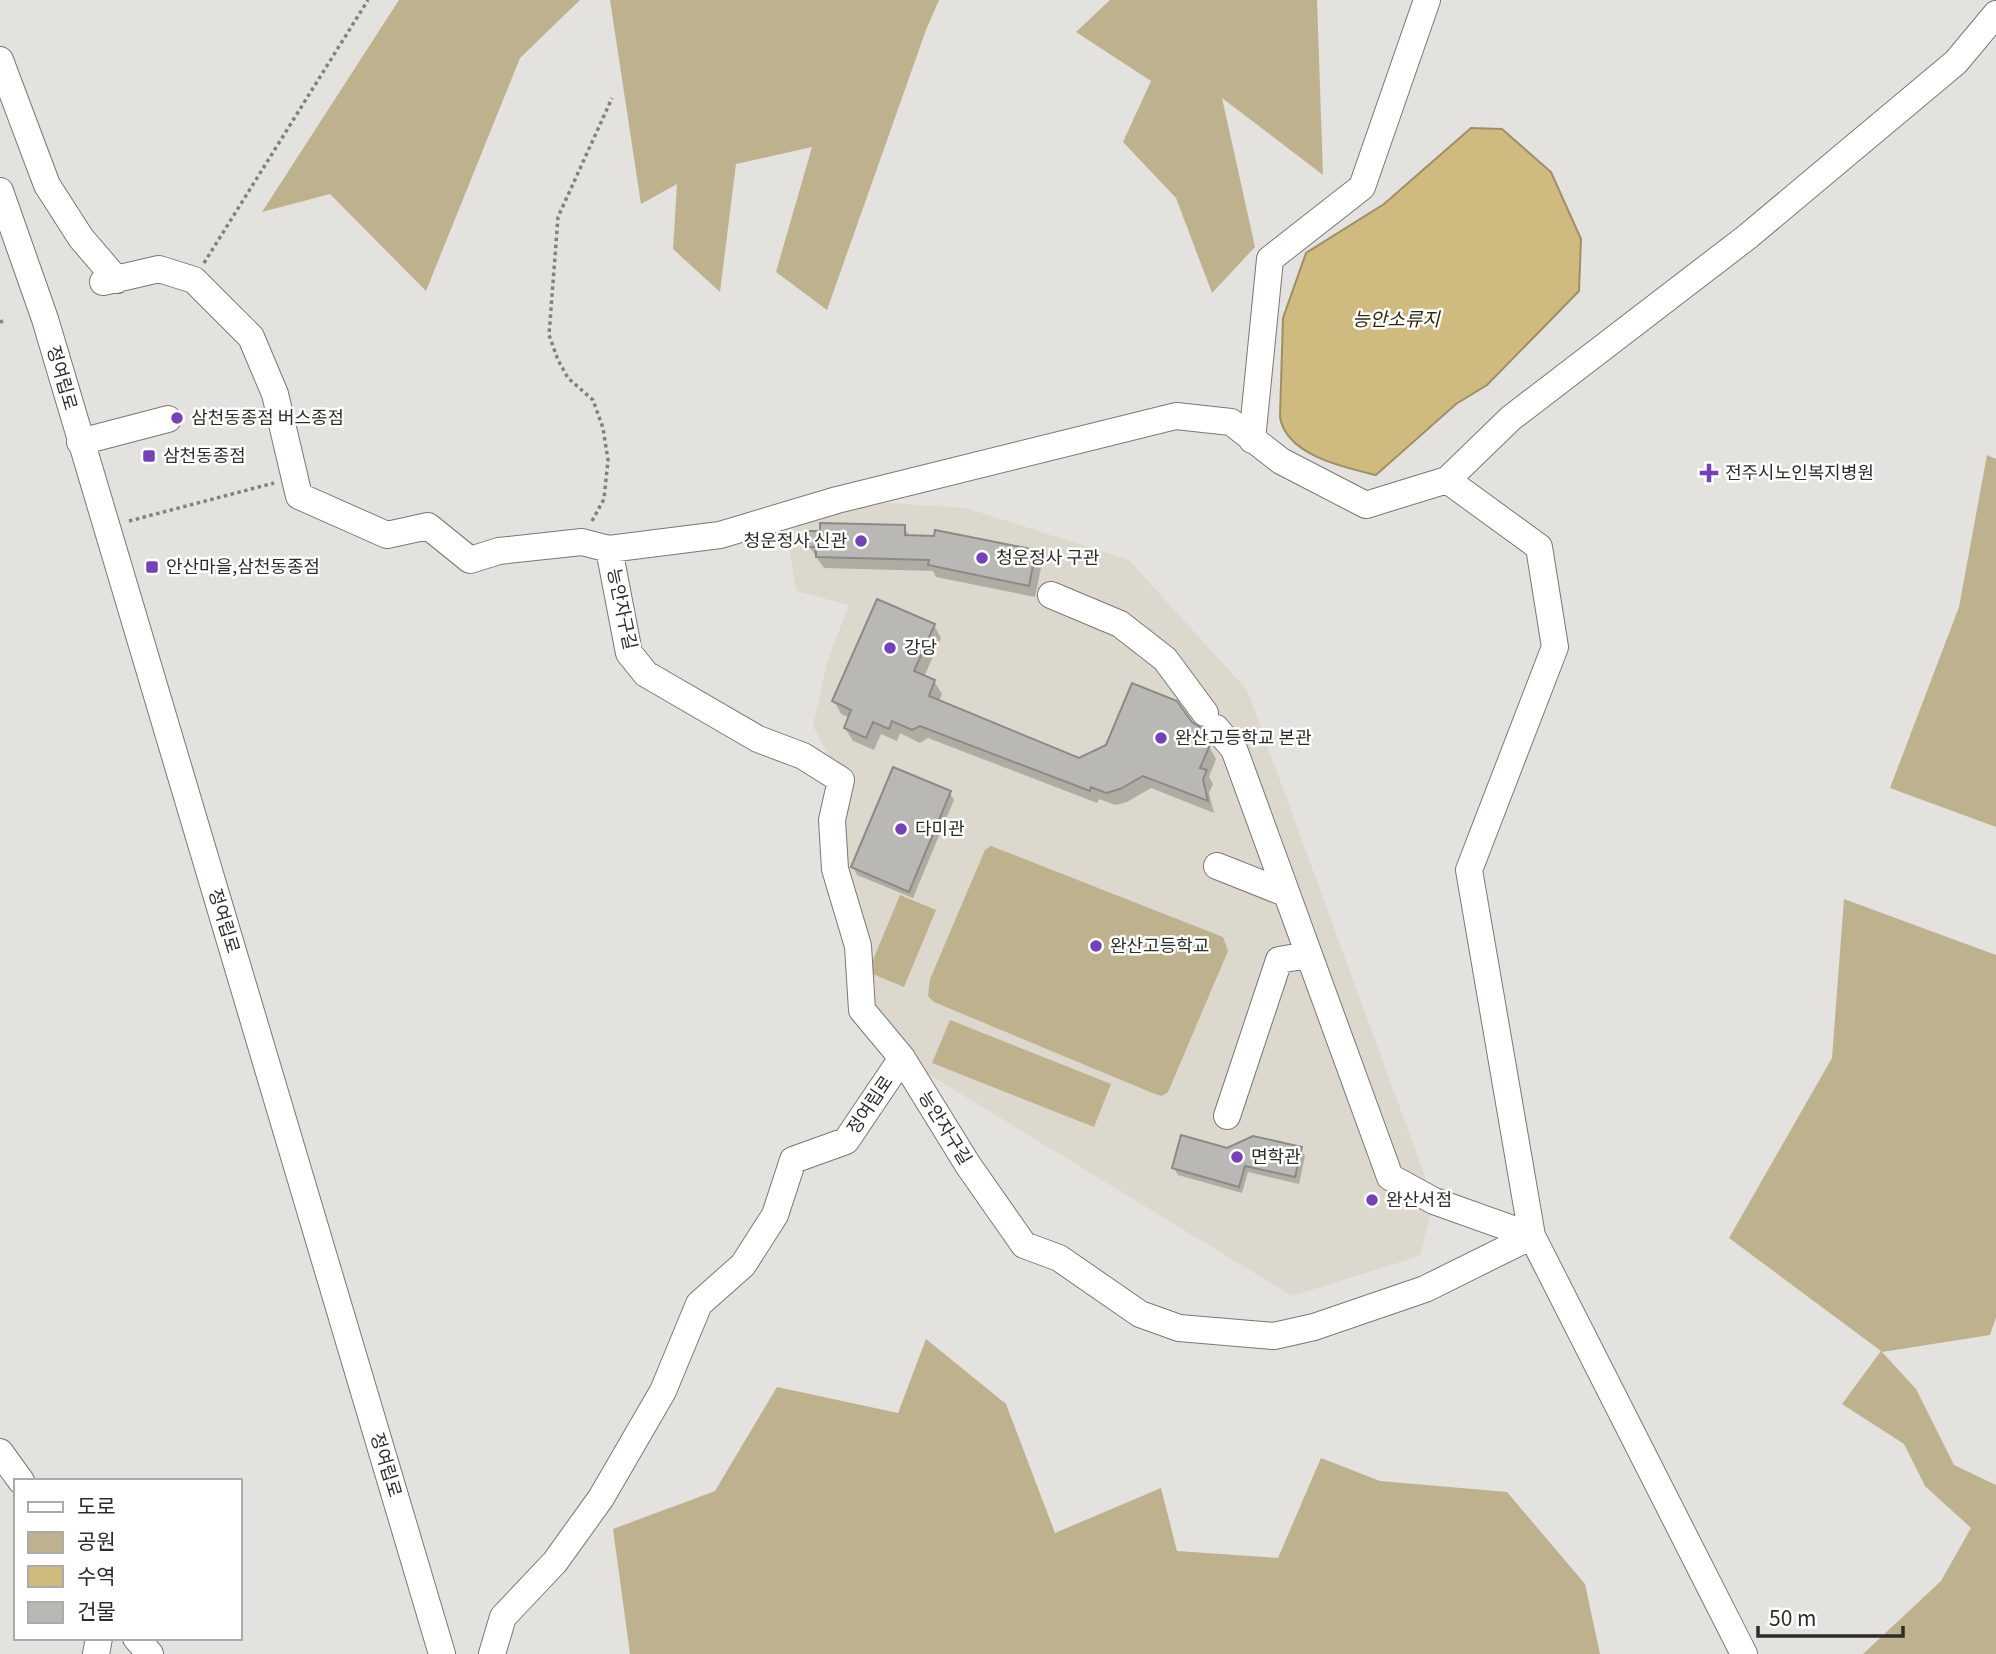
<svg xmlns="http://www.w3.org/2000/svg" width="1996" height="1654" viewBox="0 0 1996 1654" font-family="Georgia,'Noto Sans KR',serif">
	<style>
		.built { fill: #dcd8cd }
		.green { fill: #beb18d }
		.water { fill: #cfba7f; stroke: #9e8f66; stroke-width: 2 }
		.shadow { fill: #0003 }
		.building { fill: #b9b8b5; stroke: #8b8a87; stroke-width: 2 }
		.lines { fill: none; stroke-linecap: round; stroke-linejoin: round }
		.minor-casing { stroke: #797875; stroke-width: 28 }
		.path { stroke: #82817f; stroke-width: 3.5; stroke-dasharray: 3.5 3.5; stroke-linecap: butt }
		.minor { stroke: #fff; stroke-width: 26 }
		.poi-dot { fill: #7541b8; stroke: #fff; stroke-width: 2.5 }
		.labels { text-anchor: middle; stroke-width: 5; stroke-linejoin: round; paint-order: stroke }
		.street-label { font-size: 18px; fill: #2c2c2a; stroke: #fff }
		.poi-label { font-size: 18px; fill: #2c2c2a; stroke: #fff; text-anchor: start }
		.water-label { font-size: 19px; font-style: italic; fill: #332a0e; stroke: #fff }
	</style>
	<rect width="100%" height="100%" fill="#e4e2df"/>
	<path class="built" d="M837 500 966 508 1129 560 1247 690 1434 1201 1420 1256 1292 1296 902 1058 861 999 843 893 841 780 813 726 828 659 849 605 796 591 784 517Z"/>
	<path class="green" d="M399 0H580L520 58 426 291 330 194 262 212Z
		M610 0H939L926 30 827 310 776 272 812 147 736 164 720 292 673 249 677 184 641 204Z
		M1110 0H1317L1323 175 1222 98 1255 247 1212 293 1176 198 1123 142 1151 81 1076 32Z
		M1987 455 1996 459V827L1890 788 1959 607Z
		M991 846 1223 937 1228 951 1168 1092 1162 1096 1155 1094 934 1002 928 996 930 979 985 850Z
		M900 895 936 910 904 987 868 972Z
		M1844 899 1996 955V1317L1990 1335 1882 1352 1916 1389 1954 1465 1996 1485V1654H1863L1941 1581 1971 1528 1925 1486 1904 1444 1842 1404 1881 1351 1729 1238 1832 1058Z
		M950 1020 1111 1084 1094 1127 932 1063Z
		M926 1339 1006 1404 1055 1533 1161 1488 1177 1551 1278 1558 1321 1458 1380 1481 1507 1492 1585 1584 1600 1654H630L613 1529 715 1491 777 1387 898 1413Z"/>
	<path class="water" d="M1471 128 1502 129 1551 172 1581 239 1579 291 1487 385 1456 404 1376 475C1343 467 1286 455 1280 417L1283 318 1306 253 1384 204Z"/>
	<path class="shadow" d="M904 527 910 537 1035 552 1042 563 1035 597 936 577 933 571 824 568 809 546Z
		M934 625 941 638 924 677 934 681 942 694 939 702 1079 760 1191 724 1199 729 1216 759 1209 777 1213 784 1209 793 1214 813 1151 788 1127 802 1115 805 1099 799 1097 803 928 738 920 743 900 733 897 741 881 734 874 750 853 741 845 728 850 718 841 714 834 701Z
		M950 793 954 800 913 898 857 875 853 867Z
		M1301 1149 1305 1156 1299 1184 1248 1172 1242 1193 1178 1175 1174 1168 1227 1150Z"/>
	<path class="building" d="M820 523 905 525V535L934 536 935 530 1036 550 1029 586 928 565 929 560 816 557V547H807V531H820Z
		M877 599 935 624 914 671 935 680 929 696 1079 758 1106 745 1132 683 1177 701 1192 722 1201 728 1210 745 1200 768 1207 770 1203 779 1208 801 1143 776 1120 789 1106 793 1091 787 1090 791 920 726 912 730 892 721 889 729 873 722 866 738 844 728 851 710 832 701Z
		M893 767 951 791 909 892 851 867Z
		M1181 1135 1227 1148 1253 1136 1302 1147 1295 1177 1245 1166 1239 1187 1172 1168Z"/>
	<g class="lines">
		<defs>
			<path id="minor" d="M0 60 47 185 81 238 117 280
				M0 191 45 319 442 1654
				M103 282 159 269 194 280 251 337 275 394 299 496 387 535 428 526 470 560 499 551 582 542 609 549 720 535 837 500 1176 416 1231 422 1281 461 1366 505 1447 480
				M1252 440 1270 259 1362 187 1427 0
				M80 442 168 419
				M609 549 629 653 646 674 758 739 803 756 841 780 832 820 835 869 858 946 862 1010 902 1058 968 1165 1024 1245 1059 1258 1140 1314 1179 1328 1274 1336 1314 1327 1425 1289 1532 1236
				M1051 595 1120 624 1165 659 1205 713
				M1216 728 1234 749 1390 1177 1434 1201 1532 1236
				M1217 866 1285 893
				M1227 1116 1279 960 1308 955
				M0 1452 21 1481
				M136 1638 150 1654
				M96 1654 99 1638
				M492 1654 503 1617 555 1562 601 1498 663 1391 699 1304 743 1265 775 1215 793 1160 846 1141 902 1058
				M1744 1654 1532 1236 1469 870 1555 647 1539 547 1447 480 1511 418 1747 237 1956 62 1996 14"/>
		</defs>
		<use href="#minor" class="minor-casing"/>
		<path class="path" d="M204 263 368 0
			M0 322 3 321
			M129 521 274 483
			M592 521 604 499 608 460 603 428 593 400 568 378 558 360 549 335 558 217 612 98"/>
		<use href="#minor" class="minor"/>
	</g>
	<g class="poi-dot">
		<circle cx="177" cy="418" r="7"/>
		<rect x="142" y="449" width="14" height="14" rx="3.5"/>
		<path d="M1705.5 462.5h7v7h7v7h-7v7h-7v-7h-7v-7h7z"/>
		<circle cx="861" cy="541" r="7"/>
		<circle cx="982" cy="558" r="7"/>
		<rect x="145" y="560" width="14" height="14" rx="3.5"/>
		<circle cx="890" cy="648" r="7"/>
		<circle cx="1161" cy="738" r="7"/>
		<circle cx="901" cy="829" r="7"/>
		<circle cx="1096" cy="946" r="7"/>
		<circle cx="1237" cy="1157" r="7"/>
		<circle cx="1372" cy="1200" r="7"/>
	</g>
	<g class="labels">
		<g class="street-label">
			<text transform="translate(62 378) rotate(74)" y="6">정여립로</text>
			<text transform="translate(622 609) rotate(78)" y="6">능안자구길</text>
			<text transform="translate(224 921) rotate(73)" y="6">정여립로</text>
			<text transform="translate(870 1105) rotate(-56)" y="6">정여립로</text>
			<text transform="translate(945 1128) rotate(58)" y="6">능안자구길</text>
			<text transform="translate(386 1465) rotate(73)" y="6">정여립로</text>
		</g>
		<g class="poi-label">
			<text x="191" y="424">삼천동종점 버스종점</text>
			<text x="163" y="462">삼천동종점</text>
			<text x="1725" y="479">전주시노인복지병원</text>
			<text x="847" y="547" text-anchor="end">청운정사 신관</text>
			<text x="996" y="564">청운정사 구관</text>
			<text x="166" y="573">안산마을,삼천동종점</text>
			<text x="904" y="654">강당</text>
			<text x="1175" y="744">완산고등학교 본관</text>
			<text x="915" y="835">다미관</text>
			<text x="1110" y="952">완산고등학교</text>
			<text x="1251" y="1163">면학관</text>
			<text x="1386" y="1206">완산서점</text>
		</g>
		<g class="water-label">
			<text x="1396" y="326">능안소류지</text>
		</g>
	</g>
	<rect x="14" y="1479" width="228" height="161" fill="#ffffff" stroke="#ababaa" stroke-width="2"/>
	<rect x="28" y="1502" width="35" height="10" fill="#ffffff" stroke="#ababaa" stroke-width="2"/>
	<text x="77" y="1514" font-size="21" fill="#2c2c2a">도로</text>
	<rect x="28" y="1532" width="35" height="21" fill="#beb18d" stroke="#ababaa" stroke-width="2"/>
	<text x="77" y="1549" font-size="21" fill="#2c2c2a">공원</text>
	<rect x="28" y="1566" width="35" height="21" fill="#cfba7f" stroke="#ababaa" stroke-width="2"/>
	<text x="77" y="1584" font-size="21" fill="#2c2c2a">수역</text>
	<rect x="28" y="1602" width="35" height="21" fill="#b9b8b5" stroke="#ababaa" stroke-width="2"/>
	<text x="77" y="1619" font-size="21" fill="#2c2c2a">건물</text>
	<path d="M1758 1626v10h145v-10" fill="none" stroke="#2c2c2a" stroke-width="3.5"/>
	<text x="1769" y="1626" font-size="21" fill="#2c2c2a" stroke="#ffffff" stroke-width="5" paint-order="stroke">50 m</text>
</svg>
